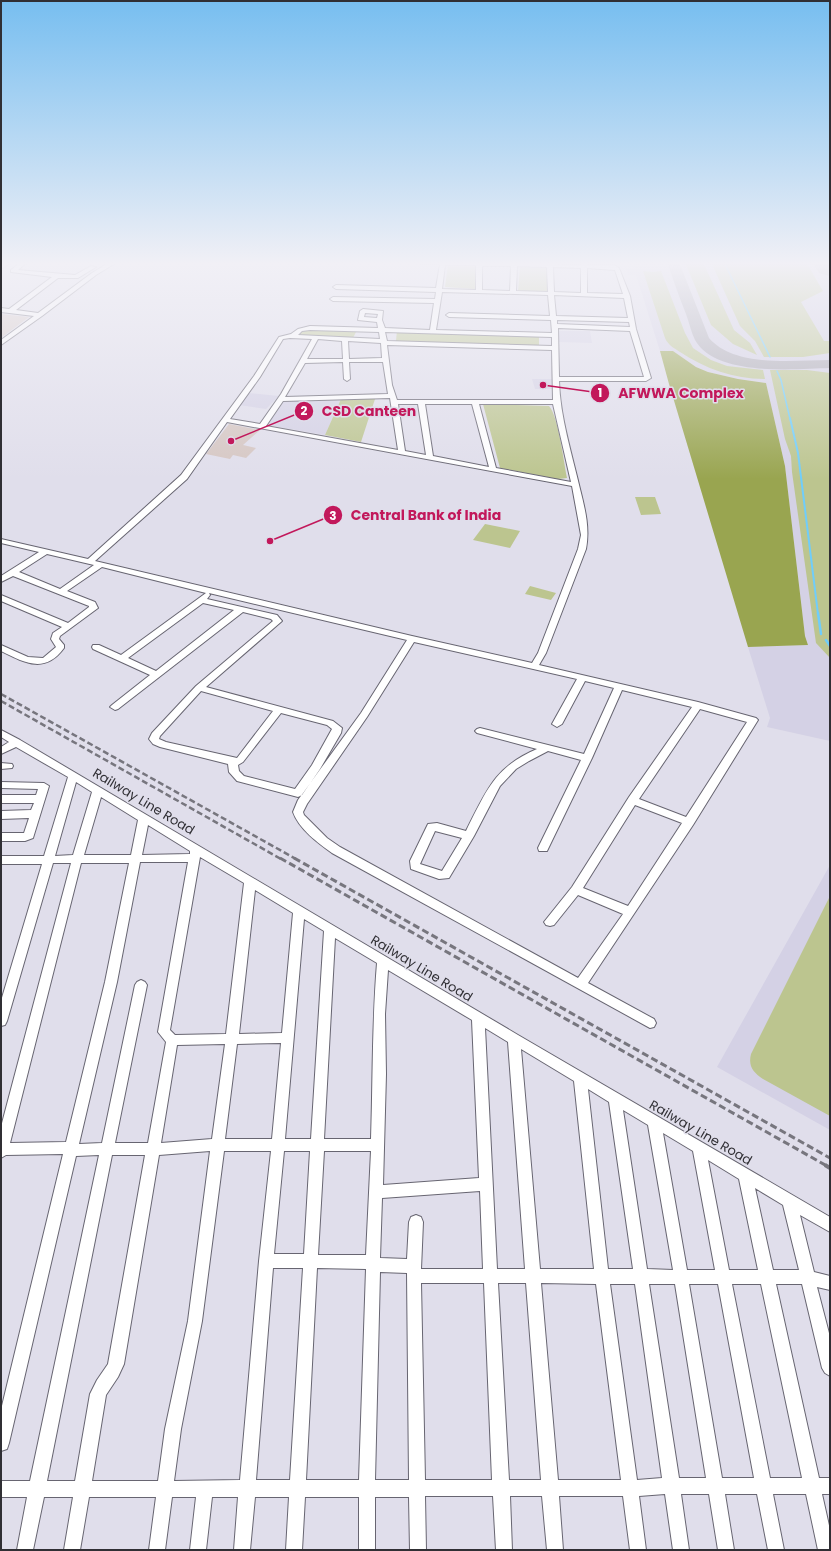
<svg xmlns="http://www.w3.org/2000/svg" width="831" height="1551" viewBox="0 0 831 1551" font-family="Poppins,sans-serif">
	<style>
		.built { fill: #d4d1e5 }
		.green { fill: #bcc58f }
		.forest { fill: #99a550 }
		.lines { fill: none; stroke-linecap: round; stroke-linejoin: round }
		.stream-far2 { stroke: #6fcdfb; stroke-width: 1.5 }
		.stream-far1 { stroke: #6fcdfb; stroke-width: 2 }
		.stream { stroke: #6fcdfb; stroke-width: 2.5 }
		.taxiway { fill: #acaab4; fill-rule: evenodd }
		.runway { fill: #acaab4; fill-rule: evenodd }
		.building { fill: #d5c6c2 }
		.minor-casing { stroke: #676571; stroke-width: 2 }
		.major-casing { stroke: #676571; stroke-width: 1 }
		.minor { fill: #fff; fill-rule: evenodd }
		.major { fill: #fff; fill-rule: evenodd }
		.rail-far2 { stroke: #77767e; stroke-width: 2.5; stroke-dasharray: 6 3; stroke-linecap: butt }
		.rail-far1 { stroke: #77767e; stroke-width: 3; stroke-dasharray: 7 3.5; stroke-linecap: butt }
		.rail { stroke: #77767e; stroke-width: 4; stroke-dasharray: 9 4.5; stroke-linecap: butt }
		.labels { text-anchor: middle; stroke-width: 3; stroke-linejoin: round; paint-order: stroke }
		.street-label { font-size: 13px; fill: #302f34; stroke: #e0deeb }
		.leader { fill: none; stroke: #c2185b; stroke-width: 1.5 }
		.callout-dot { fill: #c2185b; stroke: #e0deeb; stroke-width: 1.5 }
		.mark-label { font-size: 12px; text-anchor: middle; font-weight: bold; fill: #fff }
		.callout-label { font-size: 14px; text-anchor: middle; font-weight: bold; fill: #c2185b; stroke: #e0deeb; stroke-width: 3; stroke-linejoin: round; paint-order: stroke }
	</style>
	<rect width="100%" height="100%" fill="#e0deeb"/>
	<path class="built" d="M632 262H830V741L767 727 770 718 748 647 808 645 805 636 785 466 766 383 738 379 708 372 696 367 673 351H660L636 275H628L626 269H634Z
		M557 331H590L592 343 559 342Z
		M532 379H552L553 389H535Z
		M248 393 279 396 266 409 239 405Z
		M341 399 325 435 267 425 282 400Z
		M830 865V1130L717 1067Z"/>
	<path class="green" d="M685 262H703L734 330 750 343 757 355 733 344 711 325Z
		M711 262H806L823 291 801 302 824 341H830V353L803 357H764L755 341 740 326Z
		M448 264 478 265 475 289 445 287Z
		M520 266 549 267 547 292 518 291Z
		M643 271 653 272 661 271 685 333 693 348 711 360 727 366 763 370 765 379C734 379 706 369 680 352 674 348 668 345 665 338Z
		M308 329 357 330 353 338 296 335Z
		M397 330 539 335V346L396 341Z
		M770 370H807L830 373V658L816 643 792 472 791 456 785 439Z
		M341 399H375L361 442 325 435Z
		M483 404 549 406C558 415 564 463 567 478L558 479 500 468Z
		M635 497H655L661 514 641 515Z
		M485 524 520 531 510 548 473 540Z
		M530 586 556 593 551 600 525 594Z
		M830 896V1116L763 1079C753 1072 748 1066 751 1054Z"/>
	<path class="forest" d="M660 351H673L696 367 708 372 738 379 766 383 785 466 805 636 808 645 748 647 669 384Z"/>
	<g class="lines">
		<path class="stream-far2" d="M724 262 770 357
			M777 371 781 380 790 419"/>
		<path class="stream-far1" d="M790 418 798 453 818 614"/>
		<path class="stream" d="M818 613 821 634
			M826 640 830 646"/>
		<path class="taxiway" d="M667 262H679L709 338C735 368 793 360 830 360V368C794 369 716 377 695 340 691 332 689 322 686 314 679 297 673 279 667 262Z"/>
		<path class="runway" d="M812 262H830V276L819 273Z"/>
	</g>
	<path class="building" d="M1 314 29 317 1 338Z
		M229 424 260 430 243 445 256 448 246 458 233 455 230 459 206 454Z"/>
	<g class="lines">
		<defs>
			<path id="minor" d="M21 262H27L18 270 75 275 91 266 96 267 78 278H58L16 310 38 313 92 273 110 262H117L96 275 42 316 1 345V340L34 316 1 312V308L9 309 52 277 11 272V270Z
				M419 262 547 264V262H553V264L581 265V262H587V265H614L619 268 630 296 636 329 651 378 646 381H559C560 417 572 454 580 489 585 509 590 528 586 549L546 653 539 665 698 702 756 718 758 720 693 825 588 983 654 1019 656 1023 654 1027 650 1028 332 853C318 843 299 829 293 812L298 800 361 713 407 640 209 593 210 595 207 599 277 615 282 621 206 687 333 721 342 728 341 733 320 769 302 795 298 797 237 781 229 772 228 764 160 747 153 744 149 739 152 733 196 686 273 621 271 619 243 612 118 709 115 710 110 707 112 705 150 675 93 649 92 647 93 645H99L121 655 206 593 102 567 67 591 95 602 98 608 60 636 59 639 64 645V648C45 674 25 663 1 651V645L28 657 43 658 56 647 51 639 53 633 62 627 1 601V595L68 623 89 607V606L13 576 1 582V576L39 552 1 543V539L88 559 181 475 254 376 279 337 291 334 298 329 310 326 378 328 377 322 358 320 360 311 363 309 383 311 382 320 385 328 430 330 434 303 333 301 330 299 333 297 435 299 436 292 336 289 333 287 336 285 436 288 440 264H422ZM445 265H476V290L442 289ZM482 266H511L510 291 482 290ZM517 266 547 267 548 292 516 291ZM553 267 581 268V293L554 292ZM587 268 615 270 623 294 587 293ZM442 292 548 295 550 316 449 313 446 315 449 317 551 320 552 333 436 330ZM554 295 624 298 628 318 556 316ZM365 313 378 314 377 318 364 317ZM557 320 629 322 630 327 557 324ZM558 328 630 331 644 377H559ZM310 330 379 332 380 339 298 335 302 331ZM385 332 552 337V346L387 341ZM290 338 312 339 281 394 260 424 230 419 260 377 283 339ZM318 339 342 341 343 359H307ZM348 341 381 343 382 358 349 359ZM387 345 552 350 553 400H397L392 385ZM343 362 344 379 347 381 350 379 349 362H383L388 394 285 397 305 363ZM390 398 398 450 266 426 283 401ZM398 404H418L426 455 405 451ZM425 404H472L489 467 433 456ZM479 404H553L571 482 496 468ZM227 422 572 486 581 535 578 549 538 653 532 663 412 636 95 561 187 479ZM47 554 94 565 60 589 19 572ZM203 603 234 610 156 671 128 658ZM414 642 577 679 552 724 557 727 562 724 585 681 614 688 584 754 480 728 477 729 475 731 477 733 537 749C494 767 486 792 466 831L437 823 428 824 410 861 411 869 439 879 449 878 474 836 500 786 516 769 529 761 548 751 581 760 538 848 539 851H547L592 758 622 690 692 707 629 797 572 887 544 922 546 925 550 926 554 925 578 895 623 914 578 978 340 847 327 838 304 815 303 812 307 804 367 717ZM201 691 273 711 237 758 166 742 159 739 160 736ZM700 709 747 722 686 817 639 799ZM281 713 327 725 332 729 312 765 295 789 244 776 239 771 238 765 243 762ZM635 805 682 823 628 906 583 888ZM435 831 462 838 442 871 420 864Z
				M1 730 20 740 518 1035 830 1217V1232L800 1215 814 1272 830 1276V1290L817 1287 830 1337V1376L825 1373 822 1368 802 1284H776L819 1478H830V1494H822L830 1530V1550H818L806 1494H773L784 1550H768L757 1494H725L734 1550H718L709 1494H681L689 1550H673L665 1494 639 1496 646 1550H630L623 1496H559L563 1550H547L542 1496H510L512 1550H496L493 1496H425L426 1550H410L409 1497H375V1550H359V1497H305L302 1550H286L289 1497H255L250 1550H234L238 1497H212L206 1550H190L196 1497H172L165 1550H149L156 1497H89L80 1550H64L73 1497H44L33 1550H17L27 1497H1V1481H30L99 1155 76 1156 9 1443 7 1449 1 1451V1410L63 1154 6 1155 1 1158V1127L71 863H53L7 1021 5 1025 1 1026V1001L42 864H1V856H44L68 777 16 747 1 754V747L9 742 1 737ZM76 782 92 792 73 855 55 856ZM101 797 138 820 131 855H84ZM148 825 190 851V854L142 855ZM200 857 244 883 226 1034 175 1035 170 1030ZM140 862H188L158 1032 166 1042 148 1143H115L147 985 145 982 141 980 137 982 135 985 102 1143 79 1144 117 982ZM81 863H129L105 982 66 1142 10 1143ZM255 890 293 913 282 1033 239 1034ZM304 919 324 931 311 1139H285ZM335 938 377 963C372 1022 373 1080 371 1139H324ZM388 970 472 1020 479 1178 383 1185 386 1074 385 1014ZM485 1028 508 1042 525 1269H497ZM281 1043 272 1139H225L237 1044ZM225 1044 212 1139 161 1143 177 1045ZM521 1049 574 1081 594 1269H540ZM588 1089 609 1102 633 1269H608ZM623 1110 648 1125 673 1270 647 1269ZM663 1133 693 1151 715 1270H687ZM210 1151 188 1321 165 1429 158 1481H92L106 1395 118 1377 124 1364 159 1155ZM224 1151H271L259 1261 240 1480 174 1481 181 1429 202 1321ZM284 1151H310L304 1254H274ZM324 1151H371L366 1255H318ZM112 1155H145L108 1364 97 1380 90 1394 75 1481H47ZM708 1160 739 1179 758 1270H729ZM755 1188 783 1205 799 1270H773ZM480 1191 483 1269H421L423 1222 421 1217 416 1215 411 1217 409 1222 407 1259 380 1258 382 1198ZM273 1268H303L290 1480H256ZM317 1268 366 1269 359 1480H306ZM380 1272 407 1273 409 1480H375ZM421 1283H484L492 1480H425ZM498 1283H526L541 1480H509ZM541 1283 596 1284 621 1480H558ZM610 1284H635L662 1478 637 1480ZM649 1284H675L706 1478H679ZM689 1284H718L754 1478H722ZM732 1284H761L802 1478H770Z
				M1 763 12 764 13 766 12 768 1 769Z
				M1 782 44 783 49 786 33 838 25 841H1V833H24L29 818 1 819V811L31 810 34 803H1V795H36L38 789 1 788Z"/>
			<path id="major" d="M4 262H12L1 269V264Z"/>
		</defs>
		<use href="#minor" class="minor-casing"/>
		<use href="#major" class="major-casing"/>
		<use href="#minor" class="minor"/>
		<use href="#major" class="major"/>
		<path class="rail-far2" d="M1 694 296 859
			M1 701 281 859"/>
		<path class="rail-far1" d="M280 858 827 1166
			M294 858 830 1158"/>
		<path class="rail" d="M825 1165 830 1168"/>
	</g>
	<linearGradient id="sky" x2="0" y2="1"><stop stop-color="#77bef0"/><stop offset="0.55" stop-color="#f1f0f6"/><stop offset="1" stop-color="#f1f0f6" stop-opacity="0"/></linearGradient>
	<rect width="831" height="479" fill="url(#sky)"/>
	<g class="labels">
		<g class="street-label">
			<text transform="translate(144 801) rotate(31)" y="5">Railway Line Road</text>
			<text transform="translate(422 968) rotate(31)" y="5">Railway Line Road</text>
			<text transform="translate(701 1132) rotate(30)" y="5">Railway Line Road</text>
		</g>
	</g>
	<path class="leader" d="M543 385L600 393M231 441L304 411M270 541L333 515"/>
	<g class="callout-dot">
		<circle cx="543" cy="385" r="4"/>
		<circle cx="231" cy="441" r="4"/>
		<circle cx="270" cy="541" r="4"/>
		<circle cx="600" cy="393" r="10"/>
		<circle cx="304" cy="411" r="10"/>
		<circle cx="333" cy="515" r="10"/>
	</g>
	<g class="mark-label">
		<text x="600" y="397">1</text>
		<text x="304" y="415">2</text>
		<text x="333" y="520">3</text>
	</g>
	<g class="callout-label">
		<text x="681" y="398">AFWWA Complex</text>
		<text x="369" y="416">CSD Canteen</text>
		<text x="426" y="520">Central Bank of India</text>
	</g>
	<rect width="831" height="1551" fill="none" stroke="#302f34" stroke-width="4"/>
</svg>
